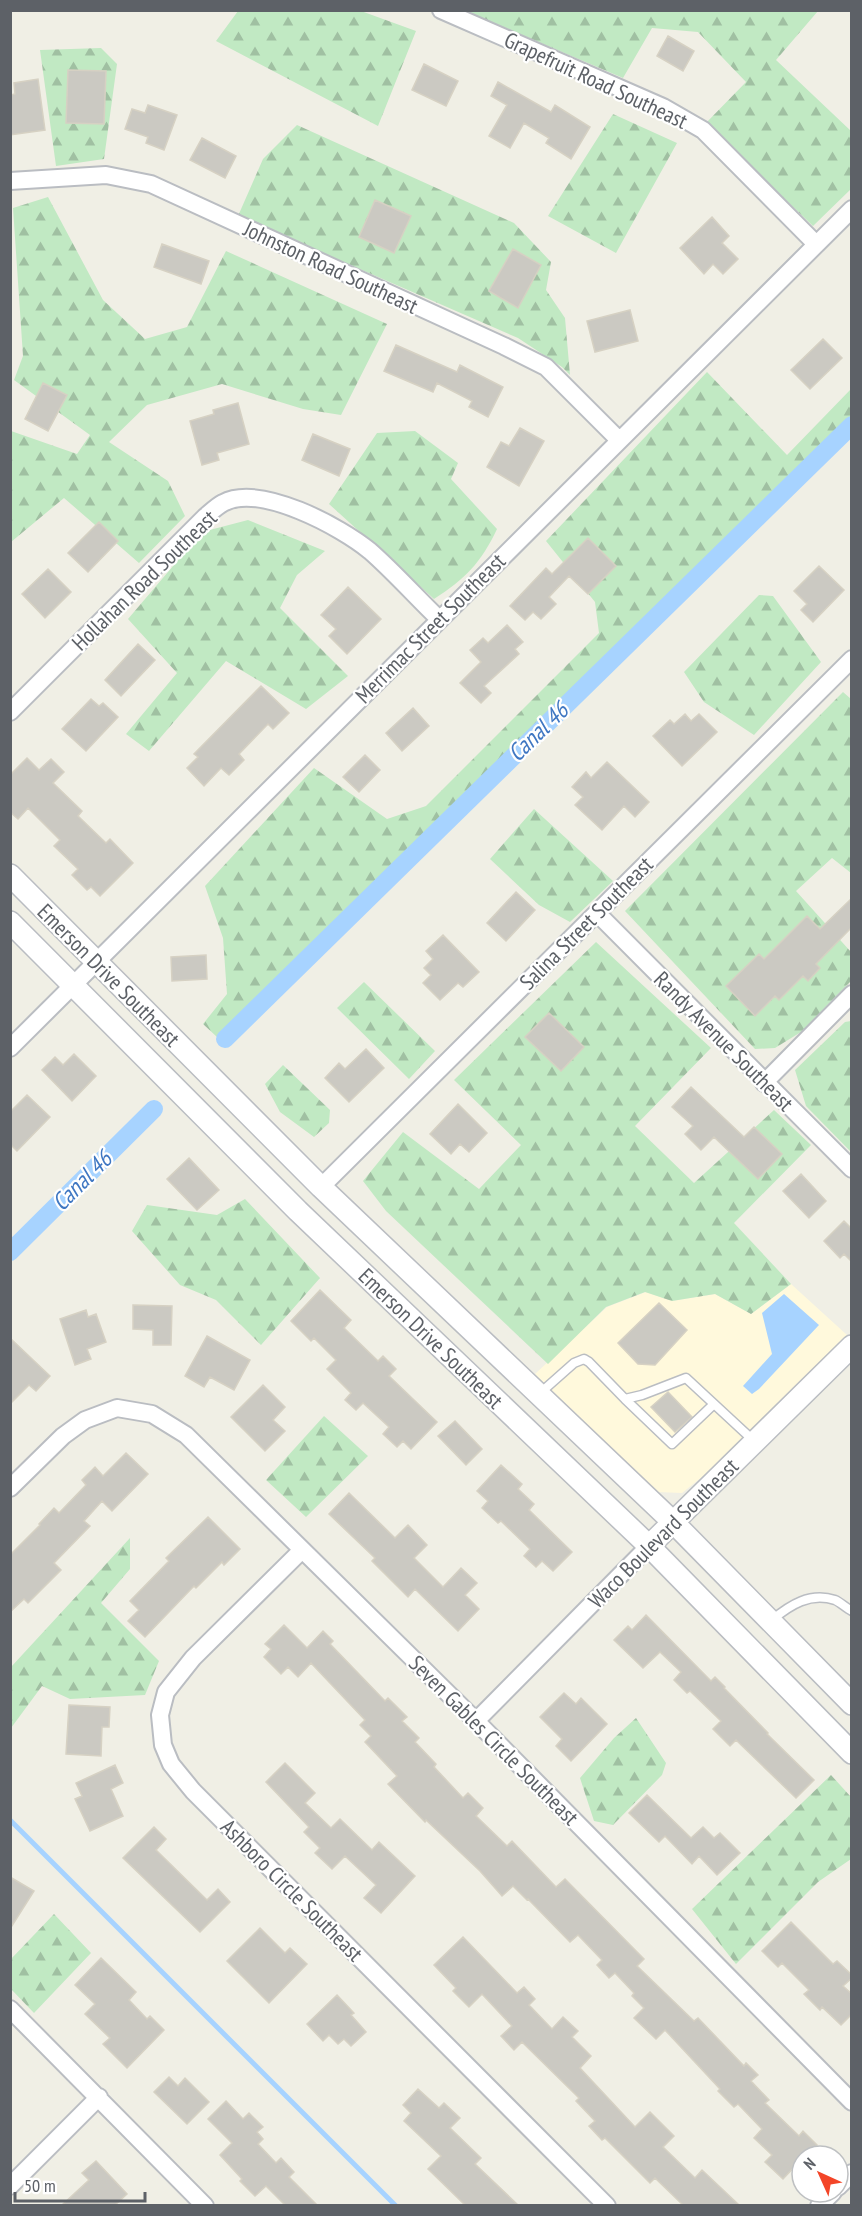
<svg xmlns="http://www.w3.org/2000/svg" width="862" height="2216" viewBox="0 0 862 2216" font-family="'PT Sans Narrow',sans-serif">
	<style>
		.commercial { fill: #fff9dc }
		.forest { fill: url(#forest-firs) }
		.water { fill: #a7d3ff }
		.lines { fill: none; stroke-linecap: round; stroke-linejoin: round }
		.stream { stroke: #a7d3ff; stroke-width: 5 }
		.canal { stroke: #a7d3ff; stroke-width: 18 }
		.building { fill: #cbc9c2; stroke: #d6d1c3; stroke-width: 1.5 }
		.service-casing { stroke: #babdc2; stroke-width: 11 }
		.minor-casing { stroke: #babdc2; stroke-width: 20 }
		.tertiary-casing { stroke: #babdc2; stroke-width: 24 }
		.service { stroke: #fff; stroke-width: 8 }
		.minor { stroke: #fff; stroke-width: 16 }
		.tertiary { stroke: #fff; stroke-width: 21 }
		.labels { text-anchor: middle; stroke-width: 4.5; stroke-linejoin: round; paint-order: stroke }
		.street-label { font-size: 22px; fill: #5d6167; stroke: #fff }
		.water-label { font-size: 24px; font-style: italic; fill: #3f77c2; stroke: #fff }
	</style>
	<defs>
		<pattern id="forest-firs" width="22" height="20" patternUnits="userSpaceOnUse" patternTransform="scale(1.5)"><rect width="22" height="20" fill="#c1e9c3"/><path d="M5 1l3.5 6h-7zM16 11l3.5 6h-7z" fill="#a0c0a2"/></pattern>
	</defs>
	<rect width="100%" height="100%" fill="#f0efe5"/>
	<path class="commercial" d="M791 1284 847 1335 718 1464 682 1493 657 1492 535 1374 607 1307 646 1292 672 1301 715 1294 751 1314Z"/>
	<path class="forest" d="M238 11H361L416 31 378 126 216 41Z
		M466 11H818L776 60 851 131V189L813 226 706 123 746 82 698 32 652 28 623 78Z
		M101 48 117 64 104 159 56 166 40 50Z
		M613 114 677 143 616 253 548 216Z
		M297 125 514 223 551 262 546 290 565 318 570 375 562 367 518 338 238 216 263 159Z
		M48 197 103 300 145 339 187 327 226 251 387 324 341 415 303 409 222 384 147 405 109 442 168 481 185 516 139 563 64 498 11 542V431L77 454 90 435 14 380 23 356 13 208Z
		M707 372 787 455 851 389V416L217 1037 203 1024 227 994 223 938 205 886 314 768 387 819 426 806 599 633 595 602 546 541Z
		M415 431 458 463 451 479 497 529C481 563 465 579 434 599L329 504 377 433Z
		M248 520 325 551 297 575 280 608 348 676 306 709 226 661 149 751 126 734 177 673 128 619 202 532Z
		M759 595 773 596 821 662 754 735 704 702 684 672Z
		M843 692 851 699V873L832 858 796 891 851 952 850 982 801 1032 775 1048 755 1049 625 911Z
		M534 809 613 881 570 922 539 905 490 859Z
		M596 942 711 1048 635 1126 694 1183 774 1110 811 1145 734 1223 791 1284 751 1314 715 1294 672 1301 645 1292 606 1307 548 1364 386 1211 363 1181 403 1132 479 1189 521 1145 454 1080Z
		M364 982 435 1051 409 1079 337 1008Z
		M851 1021H852L851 1152 806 1106 795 1070 845 1022Z
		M283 1065 330 1110 329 1123 314 1137 280 1112 265 1084Z
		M245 1199 320 1278 261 1345 216 1300 180 1285 132 1231 147 1205 217 1215Z
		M324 1416 368 1456 306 1517 266 1480Z
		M130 1538V1569L101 1603 159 1661 145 1695 70 1699 42 1686 11 1728V1667Z
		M636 1718 666 1763 662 1775 613 1825 594 1821 580 1778 614 1738Z
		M831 1775 851 1797V1859L818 1882 736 1964 692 1909Z
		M54 1914 91 1953 34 2013 11 1989V1959Z"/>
	<path class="water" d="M784 1294 819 1325 759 1389 752 1394 743 1386 772 1354 762 1313Z"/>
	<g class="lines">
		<path class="stream" d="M10 1820 396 2206"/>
		<path class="canal" d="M225 1039 852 425
			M10 1252 154 1109"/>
	</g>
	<path class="building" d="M668 36 694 51 683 71 657 56Z
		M424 64 458 81 446 106 412 90Z
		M68 70 106 71 104 124 66 123Z
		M38 79 45 130 10 135V95L15 94 14 83Z
		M498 82 551 112 555 105 590 127 571 159 546 143 549 138 524 123 510 148 489 136 507 105 491 96Z
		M148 105 177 115 164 150 146 143 148 137 125 129 132 109 145 113Z
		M202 138 236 156 225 178 190 160Z
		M375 200 411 216 394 253 359 237Z
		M712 217 729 236 722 243 738 259 723 274 713 264 704 274 680 248Z
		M162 244 209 261 201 284 154 267Z
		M513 249 541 265 518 308 489 291Z
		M630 310 638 341 595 352 587 321Z
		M823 339 842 358 810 389 791 370Z
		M396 345 457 372 460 365 503 387 488 417 469 407 472 401 437 383 433 392 384 371Z
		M43 383 67 395 48 431 25 419Z
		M238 403 249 444 217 453 219 460 202 465 190 421 214 414 213 410Z
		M520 428 544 441 519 486 487 467 501 442 509 446Z
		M313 434 350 449 339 476 302 460Z
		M99 522 118 541 88 572 68 553Z
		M588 538 616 566 588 594 569 576 549 597 556 604 541 619 533 612 525 620 510 606 546 568 552 574Z
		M819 566 844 590 813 622 801 610 807 604 794 591Z
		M48 569 71 592 45 618 22 594Z
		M348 587 381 619 347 654 329 636 336 629 321 615Z
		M507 625 523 642 515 649 519 654 484 686 491 693 481 703 460 683 481 662 470 650 483 638 488 643Z
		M138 644 155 660 121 696 105 680Z
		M261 686 289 713 273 729 268 724 239 754 244 760 229 775 221 768 204 786 187 768 198 757 194 754Z
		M91 699 99 706 103 703 118 717 86 751 62 729Z
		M413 708 429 726 402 751 386 733Z
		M685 714 691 721 699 714 717 732 682 766 653 736 670 720 674 724Z
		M365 755 380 770 359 792 343 777Z
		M27 758 39 770 51 759 64 772 53 783 82 811 78 816 106 843 110 839 133 863 100 896 91 887 87 890 72 875 78 869 54 846 60 840 28 808 18 819 10 812V775Z
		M607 762 649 802 635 817 624 806 602 830 575 805 583 797 572 787 586 772 591 778Z
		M516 892 535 910 506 941 487 923Z
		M852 898V927L816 964 820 968 808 981 803 976 779 1000 775 996 755 1016 726 986 759 954 764 959 807 916 820 929Z
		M443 935 479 972 463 987 458 983 440 1000 423 983 431 975 424 968 433 959 426 951Z
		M206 955 207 979 172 981 171 957Z
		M549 1013 584 1047 561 1071 525 1037Z
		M366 1049 384 1068 349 1102 325 1078 339 1063 345 1069Z
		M74 1054 96 1076 72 1101 42 1070 55 1057 63 1065Z
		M691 1087 744 1137 754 1127 782 1154 758 1179 714 1137 701 1150 685 1134 693 1126 672 1107Z
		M27 1095 50 1117 17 1151 10 1144V1112Z
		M458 1104 487 1133 469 1152 460 1144 451 1154 430 1134Z
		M189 1158 219 1190 197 1210 167 1179Z
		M801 1174 826 1201 809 1218 783 1191Z
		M844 1221 852 1229V1262L844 1254 840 1258 824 1241Z
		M320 1290 351 1320 344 1328 378 1361 383 1356 396 1369 389 1376 437 1422 411 1449 403 1441 397 1447 383 1434 389 1427 363 1403 356 1410 345 1400 351 1393 327 1369 336 1360 314 1338 311 1341 291 1321Z
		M659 1303 687 1330 655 1365 638 1364 618 1343Z
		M133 1305 172 1306 171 1345H153V1330L133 1329Z
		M86 1310 88 1317 96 1314 106 1342 87 1349 91 1359 75 1365 60 1319Z
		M207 1336 250 1360 234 1390 210 1377 204 1387 185 1376Z
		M10 1338 50 1376 36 1391 29 1385 10 1404Z
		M263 1385 285 1407 273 1420 285 1431 265 1451 231 1417Z
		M668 1392 692 1417 675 1432 651 1407Z
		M455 1421 482 1449 466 1465 438 1436Z
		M126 1453 148 1474 112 1511 102 1501 84 1521 90 1526 54 1563 61 1570 28 1603 24 1599 10 1612V1555L40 1525 39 1524 54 1508 59 1513 86 1485 82 1480 95 1467 103 1476Z
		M501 1465 522 1484 518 1489 534 1504 529 1510 572 1552 553 1571 542 1561 536 1567 524 1556 530 1549 501 1521 498 1523 482 1508 488 1501 477 1491Z
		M349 1493 395 1538 408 1525 427 1545 414 1558 443 1587 461 1568 477 1583 465 1595 479 1609 458 1631 415 1589 408 1597 372 1561 375 1558 329 1514Z
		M208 1517 240 1549 224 1565 222 1562 196 1588 194 1586 145 1637 128 1621 139 1610 130 1601 169 1561 166 1558Z
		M646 1615 711 1681 715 1677 725 1687 724 1688 768 1733 767 1734 814 1780 796 1798 736 1740 730 1746 713 1729 721 1721 690 1691 687 1693 674 1680 681 1672 660 1652 643 1668 614 1640 628 1626 632 1630Z
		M284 1625 307 1648 323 1631 333 1641 330 1644 385 1701 388 1698 407 1717 402 1721 419 1738 415 1742 436 1764 434 1767 463 1798 468 1793 483 1808 476 1816 507 1846 512 1841 556 1887 565 1879 644 1959 637 1966 694 2021 698 2018 744 2066 746 2063 758 2075 751 2081 769 2100 765 2103 799 2136 803 2131 817 2145 805 2156H802V2159L783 2179 765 2162 772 2155 754 2138 762 2129 738 2104 734 2107 718 2091 720 2089 665 2030 656 2039 634 2018 644 2008 632 1996 634 1993 615 1973 609 1978 597 1965 602 1960 578 1935 570 1942 528 1899 527 1900 513 1886 502 1896 480 1871 426 1820 425 1822 388 1784 397 1776 365 1742 371 1736 360 1725 365 1720 311 1663 298 1677 288 1667 281 1674 264 1657 271 1649 265 1644Z
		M564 1693 576 1704 581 1698 607 1724 571 1761 556 1746 562 1739 540 1717Z
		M69 1705 110 1707 109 1727H102L101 1756 66 1754Z
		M285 1763 315 1793 305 1803 331 1828 340 1819 372 1850 379 1842 415 1876 381 1913 364 1898 376 1885 345 1856 332 1869 315 1853 320 1848 304 1832 309 1827 266 1782Z
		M115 1765 123 1783 111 1789 123 1816 90 1831 75 1799 82 1796 76 1783Z
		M647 1795 691 1838 703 1827 714 1838 720 1833 740 1853 717 1875 699 1856 692 1864 665 1836 659 1842 629 1813Z
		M154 1827 166 1839 156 1850 207 1900 218 1889 230 1902 200 1932 123 1858Z
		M10 1877 34 1891 10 1929Z
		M791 1922 833 1964 837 1961 852 1975V1978L843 1986 852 1994V2014L841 2025 822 2007 820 2010 804 1994 809 1990 782 1963 778 1967 762 1951Z
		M260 1928 285 1953 290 1948 307 1964 269 2003 227 1961Z
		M463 1937 517 1993 524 1987 535 1999 529 2005 552 2029 563 2017 578 2031 572 2037 591 2056 580 2068 635 2127 650 2112 674 2136 663 2147 695 2178 702 2170 739 2205H683L655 2178 650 2183 605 2138 602 2140 589 2126 595 2121 576 2101 579 2098 522 2042 514 2050 501 2036 512 2026 482 1994 469 2007 453 1991 456 1988 434 1965Z
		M101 1958 136 1992 129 2000 147 2019 150 2016 164 2030 127 2068 103 2044 110 2038 85 2014 95 2004 75 1985Z
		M337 1995 354 2013 351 2015 366 2032 351 2046 344 2039 338 2044 329 2035 323 2041 307 2024Z
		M169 2077 178 2086 185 2078 209 2102 187 2124 154 2092Z
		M418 2089 439 2108 444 2103 460 2118 450 2128 481 2158 475 2164 518 2205H465L428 2169 441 2156 404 2121 411 2113 403 2105Z
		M226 2101 243 2119 249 2113 263 2127 257 2132 263 2139 258 2144 276 2163 281 2158 294 2172 289 2177 317 2205H285L266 2186 255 2196 240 2181 242 2179 220 2155 232 2143 208 2119Z
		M96 2161 127 2194 115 2205H62L89 2180 82 2173Z"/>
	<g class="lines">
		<defs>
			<path id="service" d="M539 1394 574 1363 584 1359 589 1362 625 1399 642 1395 686 1378 754 1441
				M625 1399 672 1444 714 1404
				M772 1620C790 1605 810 1592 835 1600 840 1602 846 1608 852 1611"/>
			<path id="minor" d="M441 10 663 107 703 130 816 244
				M10 181 106 175 151 184 504 346 546 367 619 440
				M10 712 205 517C211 512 217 506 223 503 260 483 341 527 370 551 394 572 416 597 439 619
				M597 913 852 1169
				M10 1048 852 209
				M764 1083 852 994
				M321 1187 852 659
				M10 1488 63 1436 85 1420 117 1408 152 1414 186 1435 476 1721 852 2102
				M302 1550 193 1658 166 1692 160 1715 163 1745 171 1764 193 1791 607 2206
				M476 1721 649 1546
				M10 2009 205 2206
				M10 2186 99 2097
				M838 2187 852 2173
				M819 2206 833 2192"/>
			<path id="tertiary" d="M10 875 321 1187 673 1522 852 1704
				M10 922 298 1211 649 1546 852 1753
				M649 1546 852 1346"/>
		</defs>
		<use href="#service" class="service-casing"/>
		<use href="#minor" class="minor-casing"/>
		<use href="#tertiary" class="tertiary-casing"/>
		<use href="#service" class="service"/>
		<use href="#minor" class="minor"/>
		<use href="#tertiary" class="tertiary"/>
	</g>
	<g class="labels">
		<g class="street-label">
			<text transform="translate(596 80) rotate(25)" y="8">Grapefruit Road Southeast</text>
			<text transform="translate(331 267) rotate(25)" y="8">Johnston Road Southeast</text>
			<text transform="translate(144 580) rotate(-44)" y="8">Hollahan Road Southeast</text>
			<text transform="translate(430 628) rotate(-45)" y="8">Merrimac Street Southeast</text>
			<text transform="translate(586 923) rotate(-45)" y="8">Salina Street Southeast</text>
			<text transform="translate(109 975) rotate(45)" y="8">Emerson Drive Southeast</text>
			<text transform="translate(724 1041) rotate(45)" y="8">Randy Avenue Southeast</text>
			<text transform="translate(431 1338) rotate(44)" y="8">Emerson Drive Southeast</text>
			<text transform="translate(663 1533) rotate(-45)" y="8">Waco Boulevard Southeast</text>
			<text transform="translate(494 1740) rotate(45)" y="8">Seven Gables Circle Southeast</text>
			<text transform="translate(292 1890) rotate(45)" y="8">Ashboro Circle Southeast</text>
		</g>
		<g class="water-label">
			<text transform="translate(538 732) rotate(-44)" y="8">Canal 46</text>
			<text transform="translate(82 1181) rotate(-45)" y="8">Canal 46</text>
		</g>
	</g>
	<rect width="862" height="2216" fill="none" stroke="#5d6167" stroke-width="24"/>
	<g transform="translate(820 2174) rotate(315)"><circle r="28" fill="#ffffff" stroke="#bec0c2" stroke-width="1.5"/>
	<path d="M0-4.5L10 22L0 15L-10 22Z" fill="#f34528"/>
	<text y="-9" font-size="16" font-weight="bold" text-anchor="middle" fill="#5d6167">N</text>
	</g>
	<path d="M15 2192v9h130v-9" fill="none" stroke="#5d6167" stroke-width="3"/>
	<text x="24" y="2192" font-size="18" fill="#5d6167" stroke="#ffffff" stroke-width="4.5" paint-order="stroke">50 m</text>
</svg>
